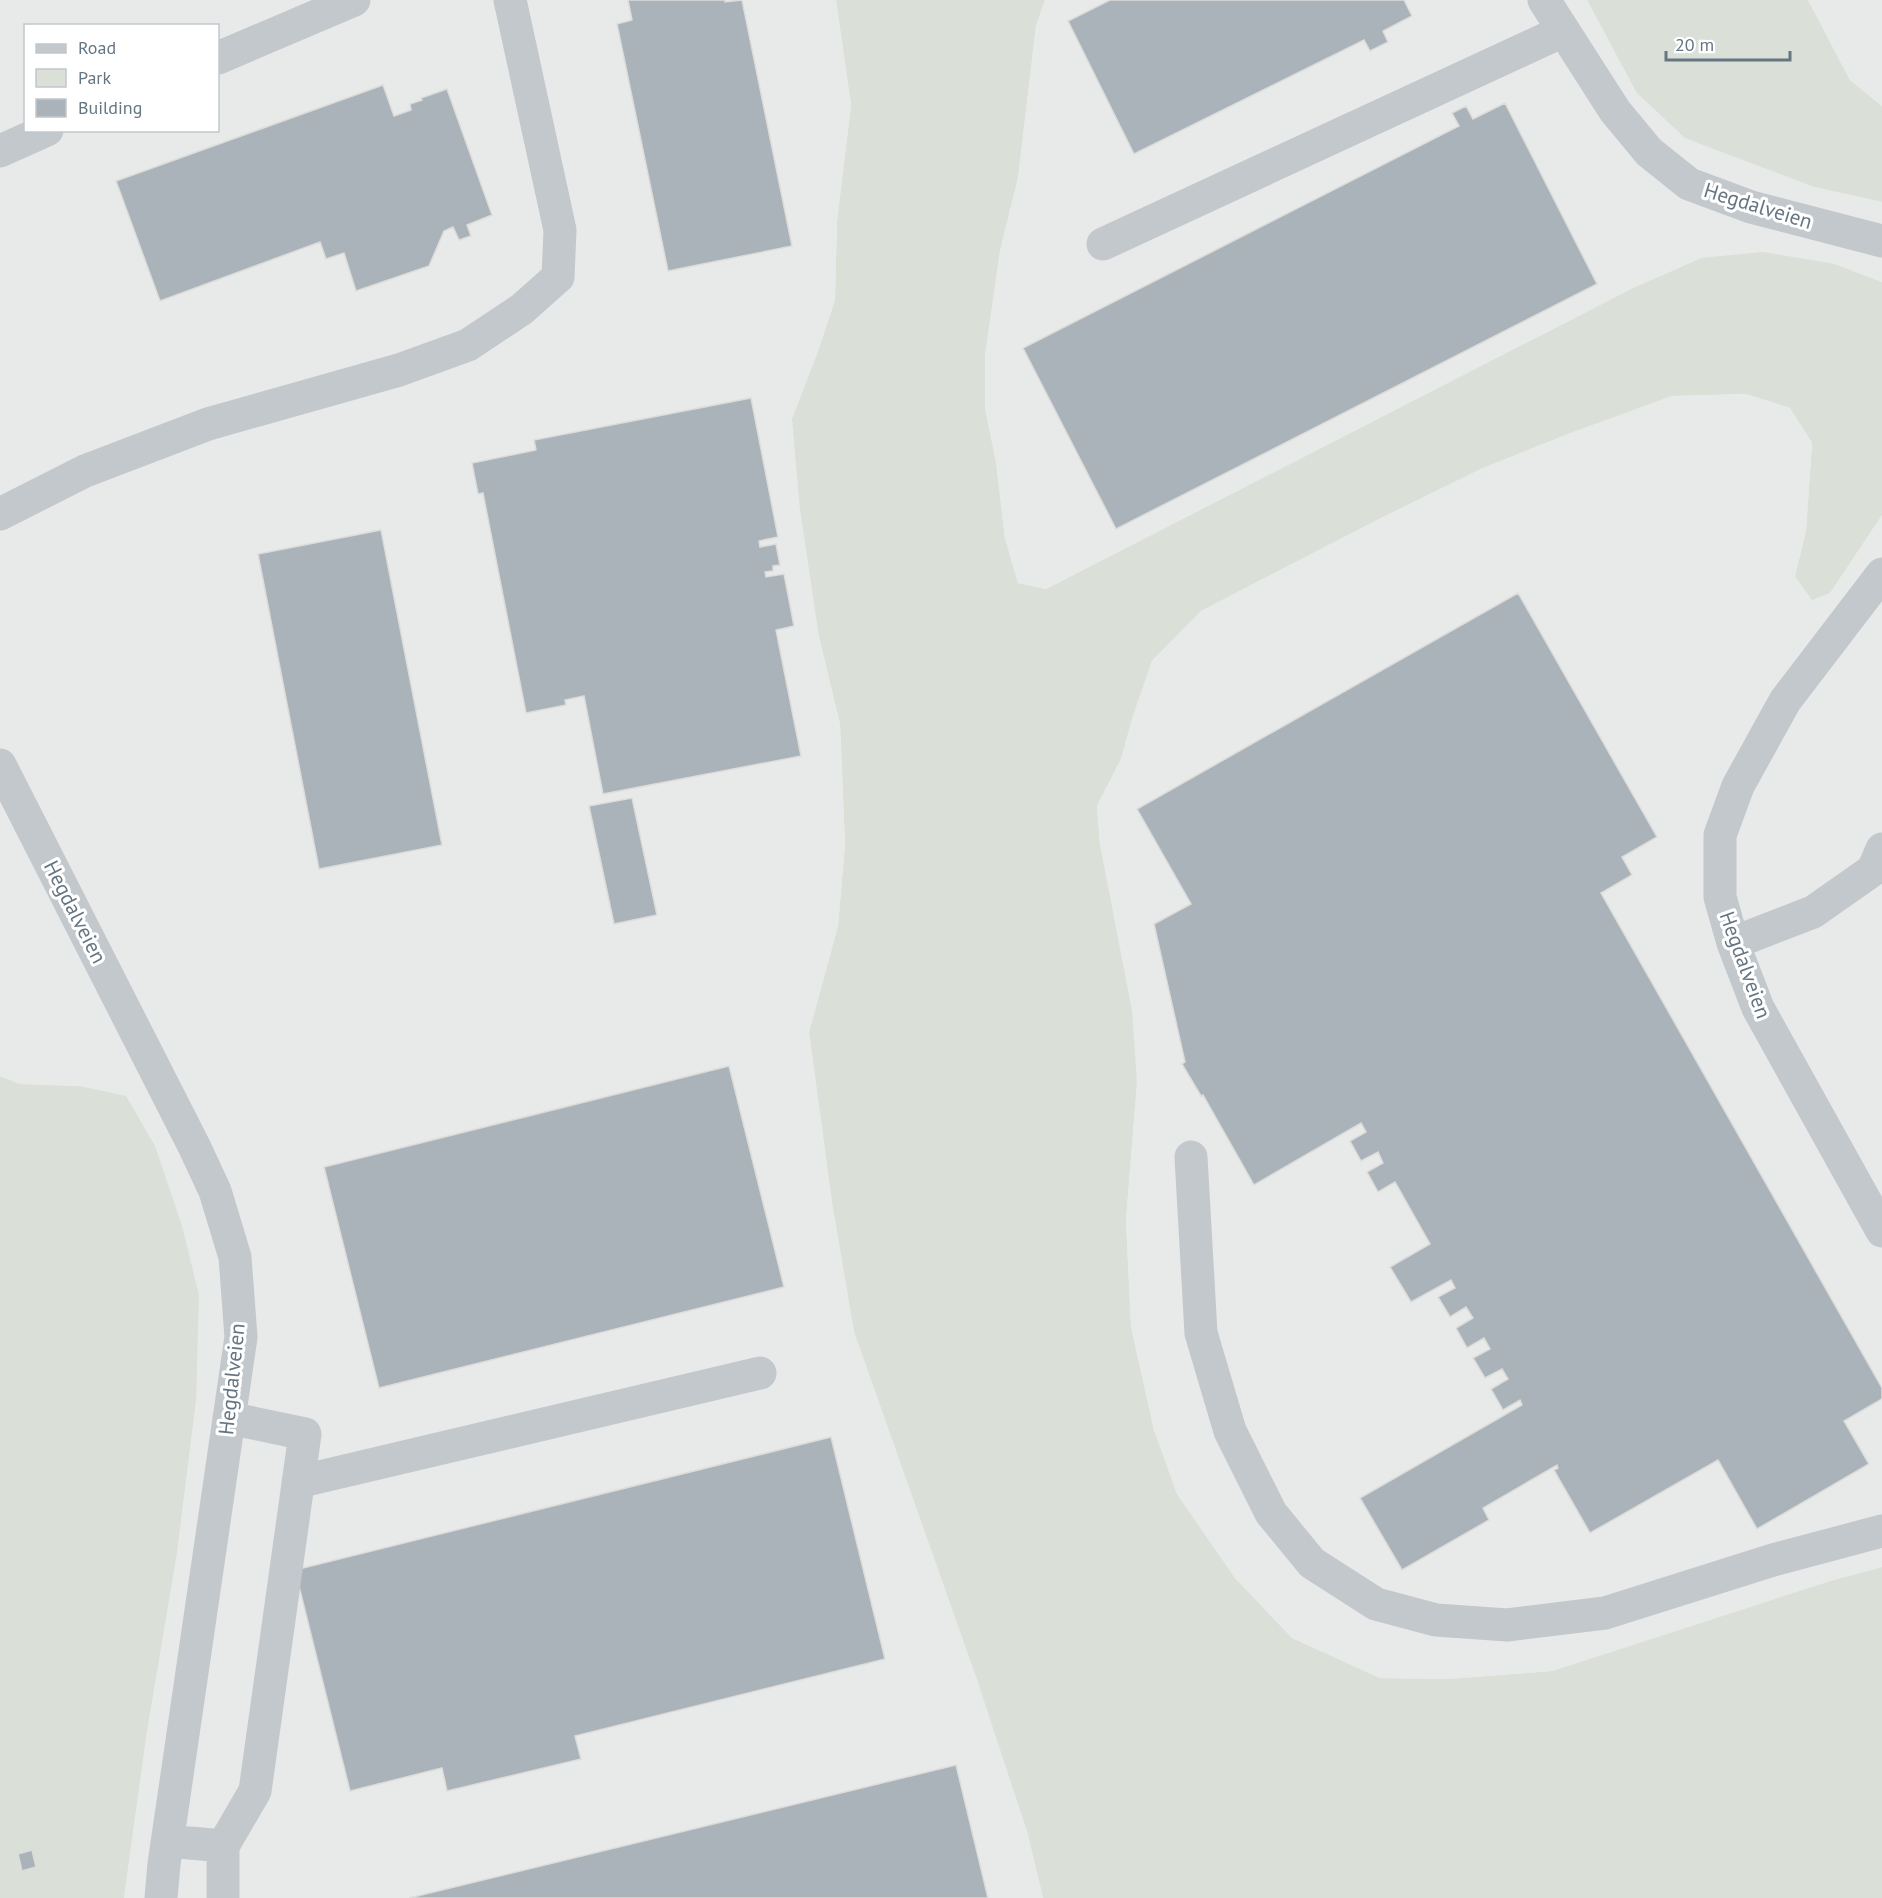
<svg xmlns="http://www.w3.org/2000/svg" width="1882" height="1898" viewBox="0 0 1882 1898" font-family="'PT Sans',sans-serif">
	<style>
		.built { fill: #e8e9e9; fill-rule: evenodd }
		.green { fill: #dadfd7 }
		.building { fill: #aab3b9; stroke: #dcdcda; stroke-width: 1.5 }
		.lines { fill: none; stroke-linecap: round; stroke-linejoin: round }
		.minor { stroke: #c3c8cc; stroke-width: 33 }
		.labels { text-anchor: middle; stroke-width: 6; stroke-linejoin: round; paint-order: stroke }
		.street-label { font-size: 21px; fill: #657683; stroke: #fff }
	</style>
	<rect width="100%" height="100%" fill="#fafaf8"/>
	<path class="built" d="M0 0H836L851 105 837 221 835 300 816 357 819 637 840 724 845 844 838 926 809 1032 832 1203 854 1332 977 1680 1029 1834 1043 1898H124L147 1732 177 1554 196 1402 79 1086 20 1084 0 1076ZM26 26H218V130H26Z
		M1045 0H1587L1636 92 1814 187 1882 202V282L1835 264 1701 258 1633 288 1046 589 1018 583 1005 538 996 462 985 408V356L1000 251 1018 178 1036 26Z
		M1808 0H1882V106L1850 80Z
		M1746 394 1790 408 1812 443 1806 531 1795 576 1830 593 1882 515V1567L1830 1581 1552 1671 1448 1679 1380 1678 1292 1638 1235 1578 1177 1494 1154 1430 1131 1327 1126 1220 1137 1083 1100 845 1097 806 1121 759 1133 716 1152 661 1201 611 1381 518 1483 468 1568 434 1672 396Z"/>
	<path class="green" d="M836 0H1045L1036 26 1018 178 1000 251 985 356V408L996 462 1005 538 1018 583 1046 589 1633 288 1701 258 1763 252 1835 264 1882 282V515L1830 593 1812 600 1795 576 1806 531 1812 443 1790 408 1746 394 1672 396 1568 434 1483 468 1381 518 1201 611 1152 661 1133 716 1121 759 1097 806 1100 845 1132 1011 1137 1083 1126 1220 1131 1327 1154 1430 1177 1494 1235 1578 1292 1638 1380 1678 1448 1679 1552 1671 1830 1581 1882 1567V1898H1043L1028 1834 977 1680 854 1332 832 1203 809 1032 838 926 845 844 840 724 819 637 800 509 792 419 816 357 835 300 837 221 851 105Z
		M1587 0H1808L1850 80 1882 106V202L1814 187 1685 138 1636 92Z
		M0 1076 20 1084 79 1086 126 1096 155 1146 182 1226 199 1295 196 1402 177 1554 147 1732 124 1898H0Z"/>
	<path class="building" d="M628 0H725V2L742 0 792 246 668 271 617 24 632 20Z
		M1110 0H1404L1412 16 1383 31 1388 42 1370 51 1364 40 1134 154 1068 21Z
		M383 85 394 116 411 110 410 104 422 100 421 98 447 89 492 215 467 225 471 236 459 240 453 227 444 231 429 266 356 291 344 253 326 259 320 242 160 301 116 181Z
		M1505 103 1597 284 1116 529 1023 348 1459 126 1452 113 1466 106 1473 119Z
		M751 398 778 537 759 541 760 547 776 544 780 565 773 566V571L765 572 766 577 784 574 794 626 776 630 801 756 603 794 584 696 565 700 566 705 526 713 483 493 478 494 472 463 536 450 534 440Z
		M381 530 442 845 319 869 258 554Z
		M1518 593 1657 837 1622 857 1632 875 1601 893 1882 1388V1399L1844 1421 1869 1464 1757 1529 1718 1460 1590 1533 1554 1470 1558 1468 1557 1465 1483 1508 1489 1520 1402 1570 1360 1498 1522 1405 1520 1400 1503 1410 1491 1389 1508 1379 1502 1369 1485 1378 1473 1358 1490 1349 1484 1338 1467 1348 1456 1328 1473 1318 1466 1307 1450 1317 1438 1297 1455 1288 1451 1280 1411 1302 1390 1267 1430 1244 1395 1182 1378 1192 1367 1172 1383 1163 1378 1152 1361 1161 1350 1141 1366 1132 1361 1123 1254 1185 1203 1095 1201 1096 1182 1064 1185 1062 1154 924 1191 904 1137 809Z
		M632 798 657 915 614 924 589 806Z
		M729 1066 784 1287 379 1388 324 1167Z
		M831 1437 885 1659 575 1736 581 1759 447 1791 442 1768 350 1791 295 1570Z
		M956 1765 988 1898H409Z
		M32 1850 36 1867 22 1871 18 1854Z"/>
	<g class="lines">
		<path class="minor" d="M1544 0 1615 111 1649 152 1689 184 1751 207 1882 241
			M218 58 354 0
			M0 151 47 130
			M1103 244 1563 31
			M0 514 85 471 208 424 399 370 468 345 522 309 558 277 560 230 510 0
			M1882 574 1785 701 1738 786 1720 835V897L1733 943 1758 1008 1882 1231
			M0 765 194 1146 215 1191 235 1257 241 1337 164 1864 161 1898
			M1733 943 1813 912 1873 870 1882 849
			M1191 1157 1201 1333 1230 1431 1271 1513 1312 1563 1376 1604 1436 1620 1507 1625 1605 1613 1773 1560 1882 1531
			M298 1482 760 1373
			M168 1841 223 1846V1898
			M223 1846 255 1791 305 1434 229 1418"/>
	</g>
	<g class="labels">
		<g class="street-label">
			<text transform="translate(1758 206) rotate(17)" y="7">Hegdalveien</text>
			<text transform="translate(75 912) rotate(63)" y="7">Hegdalveien</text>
			<text transform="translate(1745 965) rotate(70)" y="7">Hegdalveien</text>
			<text transform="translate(232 1379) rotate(-84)" y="7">Hegdalveien</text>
		</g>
	</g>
	<rect x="24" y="24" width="195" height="108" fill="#ffffff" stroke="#c1c8cd" stroke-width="1.5"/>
	<rect x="36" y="44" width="30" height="9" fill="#c3c8cc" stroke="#c1c8cd" stroke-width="1.5"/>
	<text x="78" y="54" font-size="18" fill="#657683">Road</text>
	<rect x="36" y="69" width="30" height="18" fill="#dadfd7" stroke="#c1c8cd" stroke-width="1.5"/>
	<text x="78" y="84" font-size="18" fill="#657683">Park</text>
	<rect x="36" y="99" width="30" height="18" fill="#aab3b9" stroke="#c1c8cd" stroke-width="1.5"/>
	<text x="78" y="114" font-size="18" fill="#657683">Building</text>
	<path d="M1666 51v9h124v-9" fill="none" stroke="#657683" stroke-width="3"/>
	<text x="1675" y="51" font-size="18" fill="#657683" stroke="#ffffff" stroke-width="4.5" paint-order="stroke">20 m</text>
</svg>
